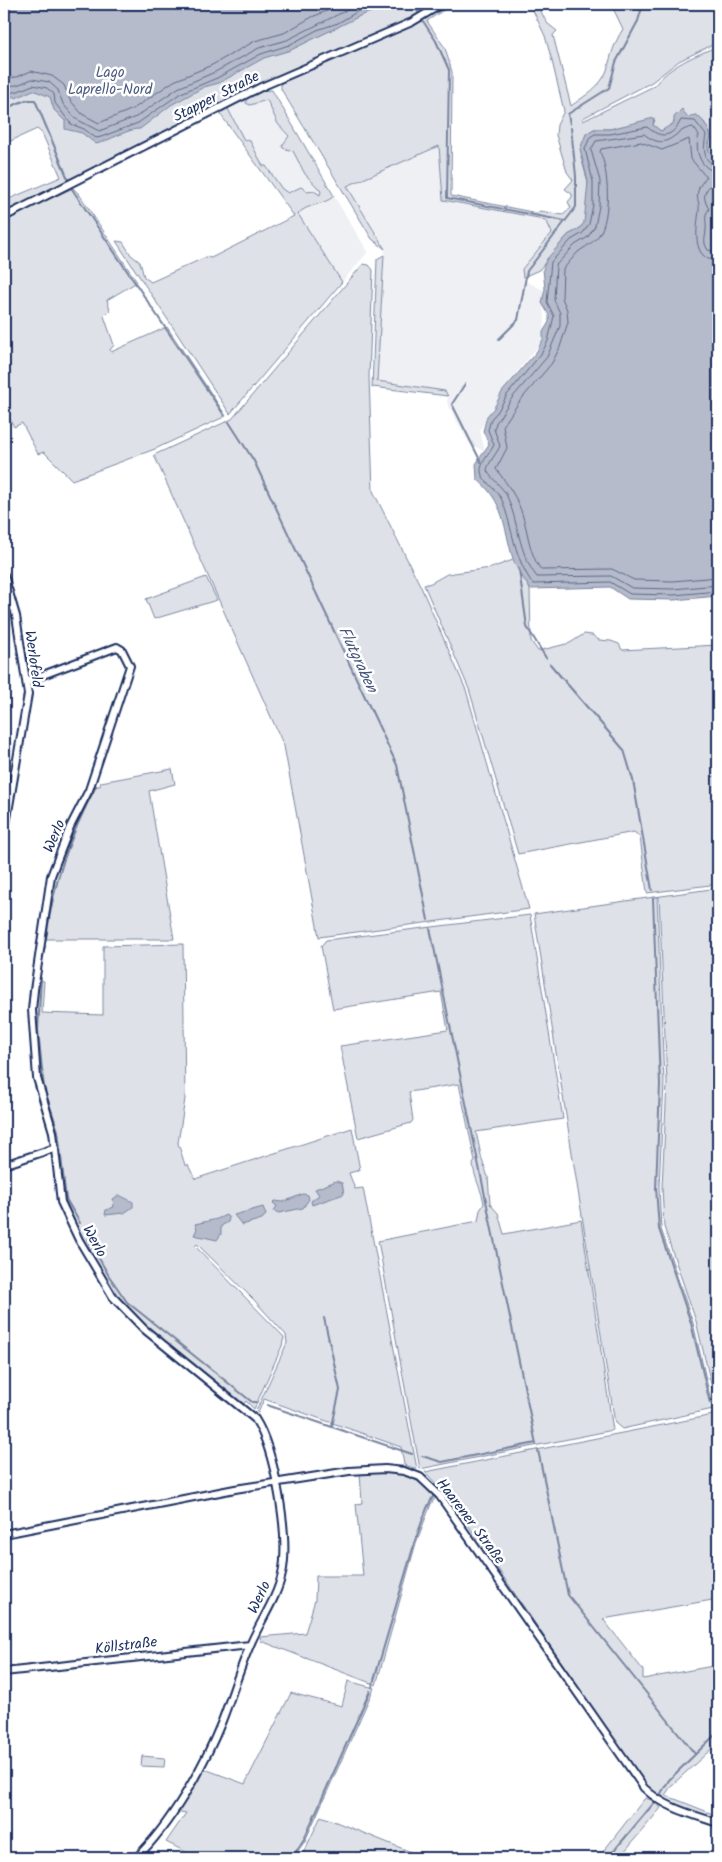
<svg xmlns="http://www.w3.org/2000/svg" width="722" height="1862" viewBox="0 0 722 1862" font-family="Kalam,sans-serif">
	<style>
		.built { fill: #eff0f4 }
		.green { fill: #dee1e7; stroke: #7c88a2; fill-rule: evenodd }
		.water { fill: #b5bbca; stroke: #77839f }
		.lines { fill: none; stroke-linecap: round; stroke-linejoin: round }
		.shore { stroke: #596789; stroke-width: 1 }
		.stream { stroke: #77839f; stroke-width: 2 }
		.minor-casing { stroke: #1b2f5e; stroke-width: 10 }
		.minor { stroke: #fff; stroke-width: 6 }
		.labels { text-anchor: middle; stroke-width: 5; stroke-linejoin: round; paint-order: stroke }
		.park-label { font-size: 15px; fill: #4c5c80; stroke: #fff }
		.street-label { font-size: 15px; fill: #1b2f5e; stroke: #fff }
		.water-label { font-size: 16px; font-style: italic; fill: #49597e; stroke: #fff }
	</style>
	<rect width="100%" height="100%" fill="#fff"/>
	<filter id="ink" filterUnits="userSpaceOnUse"><feTurbulence type="fractalNoise" baseFrequency=".02" numOctaves="2"/><feDisplacementMap in="SourceGraphic" scale="10" xChannelSelector="R" yChannelSelector="G"/><feConvolveMatrix kernelMatrix="1 2 1 2 8 2 1 2 1" color-interpolation-filters="sRGB"/></filter>
	<g filter="url(#ink)">
		<path class="built" d="M246 97 250 105 267 100 278 124 289 136 285 141 293 151 305 174 321 191 320 195 314 191 308 192 305 189H294L289 193 282 189 266 166H263L249 139 244 140 227 106Z
			M439 146 443 200 544 220 552 229V233L522 269 524 280 545 291 542 299 545 322 540 344 508 383 494 408 487 416 480 430 485 452 469 443 447 403 448 396 445 391 377 381 385 247 347 186Z
			M334 196 368 252 342 282 298 214 305 208 322 203Z"/>
		<path class="green" d="M4 4H453L427 21 445 48 452 72 451 196 537 213 540 211 563 215 571 208 568 202 572 197V194L565 189 573 180 567 172 556 135 557 125 564 111 552 61 545 36 530 4H537L547 23 557 31 553 35 571 106C583 97 602 86 607 70 611 55 614 43 623 29L611 4H718V42L679 61 652 82 583 118V121L654 86C670 65 695 56 718 46V167L717 161 709 152 710 133 704 122 696 115 675 120 671 127 660 131 653 125 655 120H652L610 129H594L586 134 581 157 588 182V205L584 223 579 229 568 235 539 270 523 277 522 269 552 233 547 222 538 218 443 200 439 146 347 186 385 249 372 239 281 89V81L258 91 272 90 334 196C323 206 308 203 298 214L342 282 230 414 116 241 123 242 131 255 140 262 144 277 151 282 206 257 211 258 294 216 218 111 4 213V201L61 177 42 133 37 129 4 144ZM246 97V103L250 105 267 100 278 124 289 136 282 146 283 148 293 151 305 174 321 191 320 195 314 191 308 192 301 187 288 193 282 189 266 166H263L249 139 244 140 227 107Z
			M73 188 79 194 137 282 107 300 110 310 104 316 114 345 110 350 111 352 167 327 226 416 155 449 72 480 44 452 38 454 22 423 14 427 4 408V220Z
			M384 255 377 381 445 391 448 396 372 387 377 259Z
			M363 264 369 265 373 270 369 377 373 491 421 587 466 690 529 909 319 937 284 746 154 455 232 419Z
			M513 560 530 589 531 641 538 651 570 643 584 634 592 635 599 640 611 641 619 644 622 650 718 645V884L647 893 640 837 634 832 518 854 469 689 424 585 431 583 447 574 491 568Z
			M206 577 217 600 154 619 146 599Z
			M172 769 175 784 149 791 174 939H46L44 937C46 923 47 908 50 894 57 857 77 820 94 786H100L101 782Z
			M718 888V1406L716 1405 696 1321 664 1227 662 1187 667 1083 659 897H657L664 1082 659 1187 661 1229 693 1323 713 1409 622 1429 615 1423 534 914Z
			M530 915 563 1119 476 1132 482 1160 488 1177 490 1204 498 1213 504 1234 581 1220 613 1430 420 1469 378 1241 478 1221 480 1210 484 1204C482 1190 474 1178 473 1164L475 1161 459 1084 409 1092 413 1120 411 1123 358 1138 340 1046 448 1030 441 992 333 1009 321 946 326 940Z
			M183 944 185 1099 178 1143 185 1165H188L195 1179 352 1128 360 1170 349 1173 355 1189 363 1188 417 1469 404 1465 401 1447 264 1399 258 1413 256 1411 287 1343 286 1335 254 1300 197 1244 195 1246 284 1337 282 1346 254 1409 246 1401 244 1404 144 1325 122 1304 111 1289 63 1201 42 1090 40 1066H37L35 1013 37 980 44 981 42 1013 103 1015V946Z
			M718 1414V1599L603 1619 643 1670V1679L718 1665V1743L672 1785 665 1795 718 1816V1820L662 1799 643 1782 449 1497 425 1472Z
			M369 1472C400 1472 413 1474 437 1496L431 1504 416 1543 376 1685 261 1641 260 1637 305 1633 315 1600 316 1576H363L356 1504 362 1503 360 1473Z
			M348 1681 374 1688 305 1841 293 1858H198L166 1842 186 1813 175 1811 202 1768 245 1784 291 1693 342 1706Z
			M142 1756 165 1758 164 1767 141 1766Z
			M645 1798 652 1800 661 1808 619 1858H598Z
			M321 1816 426 1858H301Z"/>
		<path class="water" d="M4 4H395L362 15 291 50 264 58 219 83 204 87 171 105 140 129C129 128 109 141 96 144L82 133 65 129V121L54 110 50 97 33 90 16 98 14 96 4 100Z
			M682 109 687 117 696 115C704 120 709 129 711 138 702 154 716 153 718 166 720 177 715 187 715 197 716 207 720 211 716 220L718 231 715 238 718 244V596L674 600 628 599 610 587 530 589C525 580 516 569 513 559 503 525 505 503 477 479L476 464 489 444 483 431 487 416 494 408 502 392 537 351 543 339V332L549 322V315L542 303 545 289 543 269 546 260 568 235 579 229 584 223 588 182 580 149 586 134 594 129H610L654 118 653 125 661 131 674 123V117Z
			M336 1181 342 1183 344 1194 312 1205 311 1201 319 1195 315 1189Z
			M303 1194 308 1195 309 1199 303 1208 279 1213 274 1211 277 1206 273 1203 275 1201 283 1202Z
			M119 1195 133 1202V1207L124 1213 105 1215 106 1210 114 1207 113 1199Z
			M263 1207 266 1215 262 1219 242 1225 234 1215Z
			M226 1215 229 1218 228 1222 221 1226V1234L217 1240 194 1235 197 1229 195 1224 217 1219Z"/>
		<g class="lines">
			<path class="shore" d="M4 78 17 77 31 71 52 76 64 85 70 100 82 114 99 123 133 109 174 81 212 65 255 41 284 33 312 17 344 4
				M4 86 17 85 32 79 49 82 58 90 63 104 76 119 99 131 136 117 178 88 215 72 259 48 287 40 359 4
				M4 94 18 91 33 85 47 88 54 94 55 103 71 124 84 129 96 138 101 137 138 123 181 93 217 78 261 54 289 45 317 30 338 23 360 10 380 4
				M718 166C701 163 704 146 706 135L695 121 681 120C672 138 661 139 647 127L610 134H595L590 137 585 149 593 181V205L589 224 583 233 571 240 551 262 547 302 554 316 548 341 541 354 507 395 498 411 491 419 488 430 494 445C490 453 480 463 481 472 482 480 498 491 502 500 513 529 514 558 533 584L610 582 630 594 674 595 718 591
				M718 172C700 170 694 150 699 135L693 127C673 129 669 154 644 134L596 141 591 150 600 181 599 206 595 226 588 237 575 245 556 265 554 300 560 313V326L547 357 512 398 496 423 494 429 500 446C497 453 488 463 487 470 487 474 503 488 506 494 519 522 518 553 537 577L611 576 632 588 673 589 718 585
				M718 183 710 186C702 193 704 201 709 209 703 217 707 220 706 229 706 238 702 241 708 250L718 253
				M718 261C690 260 697 228 699 210 700 204 696 198 698 191 699 185 703 182 706 177L691 159 689 139 662 150 641 142 601 149 600 152C609 170 611 218 599 235 593 243 586 246 578 252 573 257 568 264 563 269L562 298 567 310 568 322 560 347 552 363 519 402 503 426 507 448 496 469C508 485 518 498 523 517 529 536 529 553 541 570L612 569 634 580 673 581 718 577"/>
			<path class="stream" d="M413 4 419 13
				M423 21 436 41 449 70 447 198 565 221
				M4 109 26 100H35L68 179
				M570 124 568 114 609 88 616 62 638 21 643 4
				M72 189 224 415
				M499 339 518 320 527 271 576 207V176L571 128
				M465 384 452 404 481 462
				M229 422 254 461 397 765 428 920
				M519 569 527 627 546 658
				M550 664 624 750 633 780 652 890
				M653 898 660 1084 656 1188 659 1229 691 1323 710 1403
				M430 928 536 1444
				M46 938C54 880 69 838 96 786
				M43 956 45 946
				M41 978 38 1030 44 1088 58 1131 66 1199 80 1223
				M88 1239 109 1276 127 1302 252 1402H256
				M324 1318 340 1390 332 1426
				M717 1402H718
				M267 1405 412 1454
				M538 1450 568 1595 695 1754
				M422 1456 442 1462 536 1443
				M372 1687 416 1538 427 1508 435 1493
				M660 1795 669 1780 718 1732
				M292 1858 304 1839 370 1691
				M608 1858 654 1803"/>
			<defs>
				<path id="minor" d="M4 217 261 87 412 22 442 4
					M4 575 16 616 28 694 4 836
					M27 681 117 647 122 650 130 666 89 790 70 827 51 876 34 990 32 1010 37 1078 53 1132 61 1202 79 1240 113 1297 144 1329 255 1419C275 1450 290 1538 282 1574 277 1598 261 1620 251 1643 240 1668 232 1695 222 1721 204 1766 171 1824 136 1858
					M4 1165 55 1148
					M4 1534 235 1489 349 1471 385 1469 404 1471 420 1477 439 1495 644 1788C665 1808 691 1814 718 1823
					M4 1672 250 1645"/>
			</defs>
			<use href="#minor" class="minor-casing"/>
			<use href="#minor" class="minor"/>
		</g>
	</g>
	<g class="labels">
		<g class="park-label">
			<text x="110" y="77">Lago<tspan x="110" dy="17">Laprello-Nord</tspan></text>
		</g>
		<g class="street-label">
			<text transform="translate(216 96) rotate(-27)" y="5">Stapper Straße</text>
			<text transform="translate(34 659) rotate(82)" y="5">Werlofeld</text>
			<text transform="translate(54 836) rotate(-67)" y="5">Werlo</text>
			<text transform="translate(95 1241) rotate(61)" y="5">Werlo</text>
			<text transform="translate(471 1521) rotate(53)" y="5">Haarener Straße</text>
			<text transform="translate(259 1597) rotate(-65)" y="5">Werlo</text>
			<text transform="translate(126 1645) rotate(-7)" y="5">Köllstraße</text>
		</g>
		<g class="water-label">
			<text transform="translate(359 659) rotate(65)" y="6">Flutgraben</text>
		</g>
	</g>
	<rect width="722" height="1862" fill="none" stroke="#fff" stroke-width="20"/>
	<rect x="10" y="10" width="702" height="1842" fill="none" stroke="#1b2f5e" stroke-width="2" filter="url(#ink)"/>
</svg>
